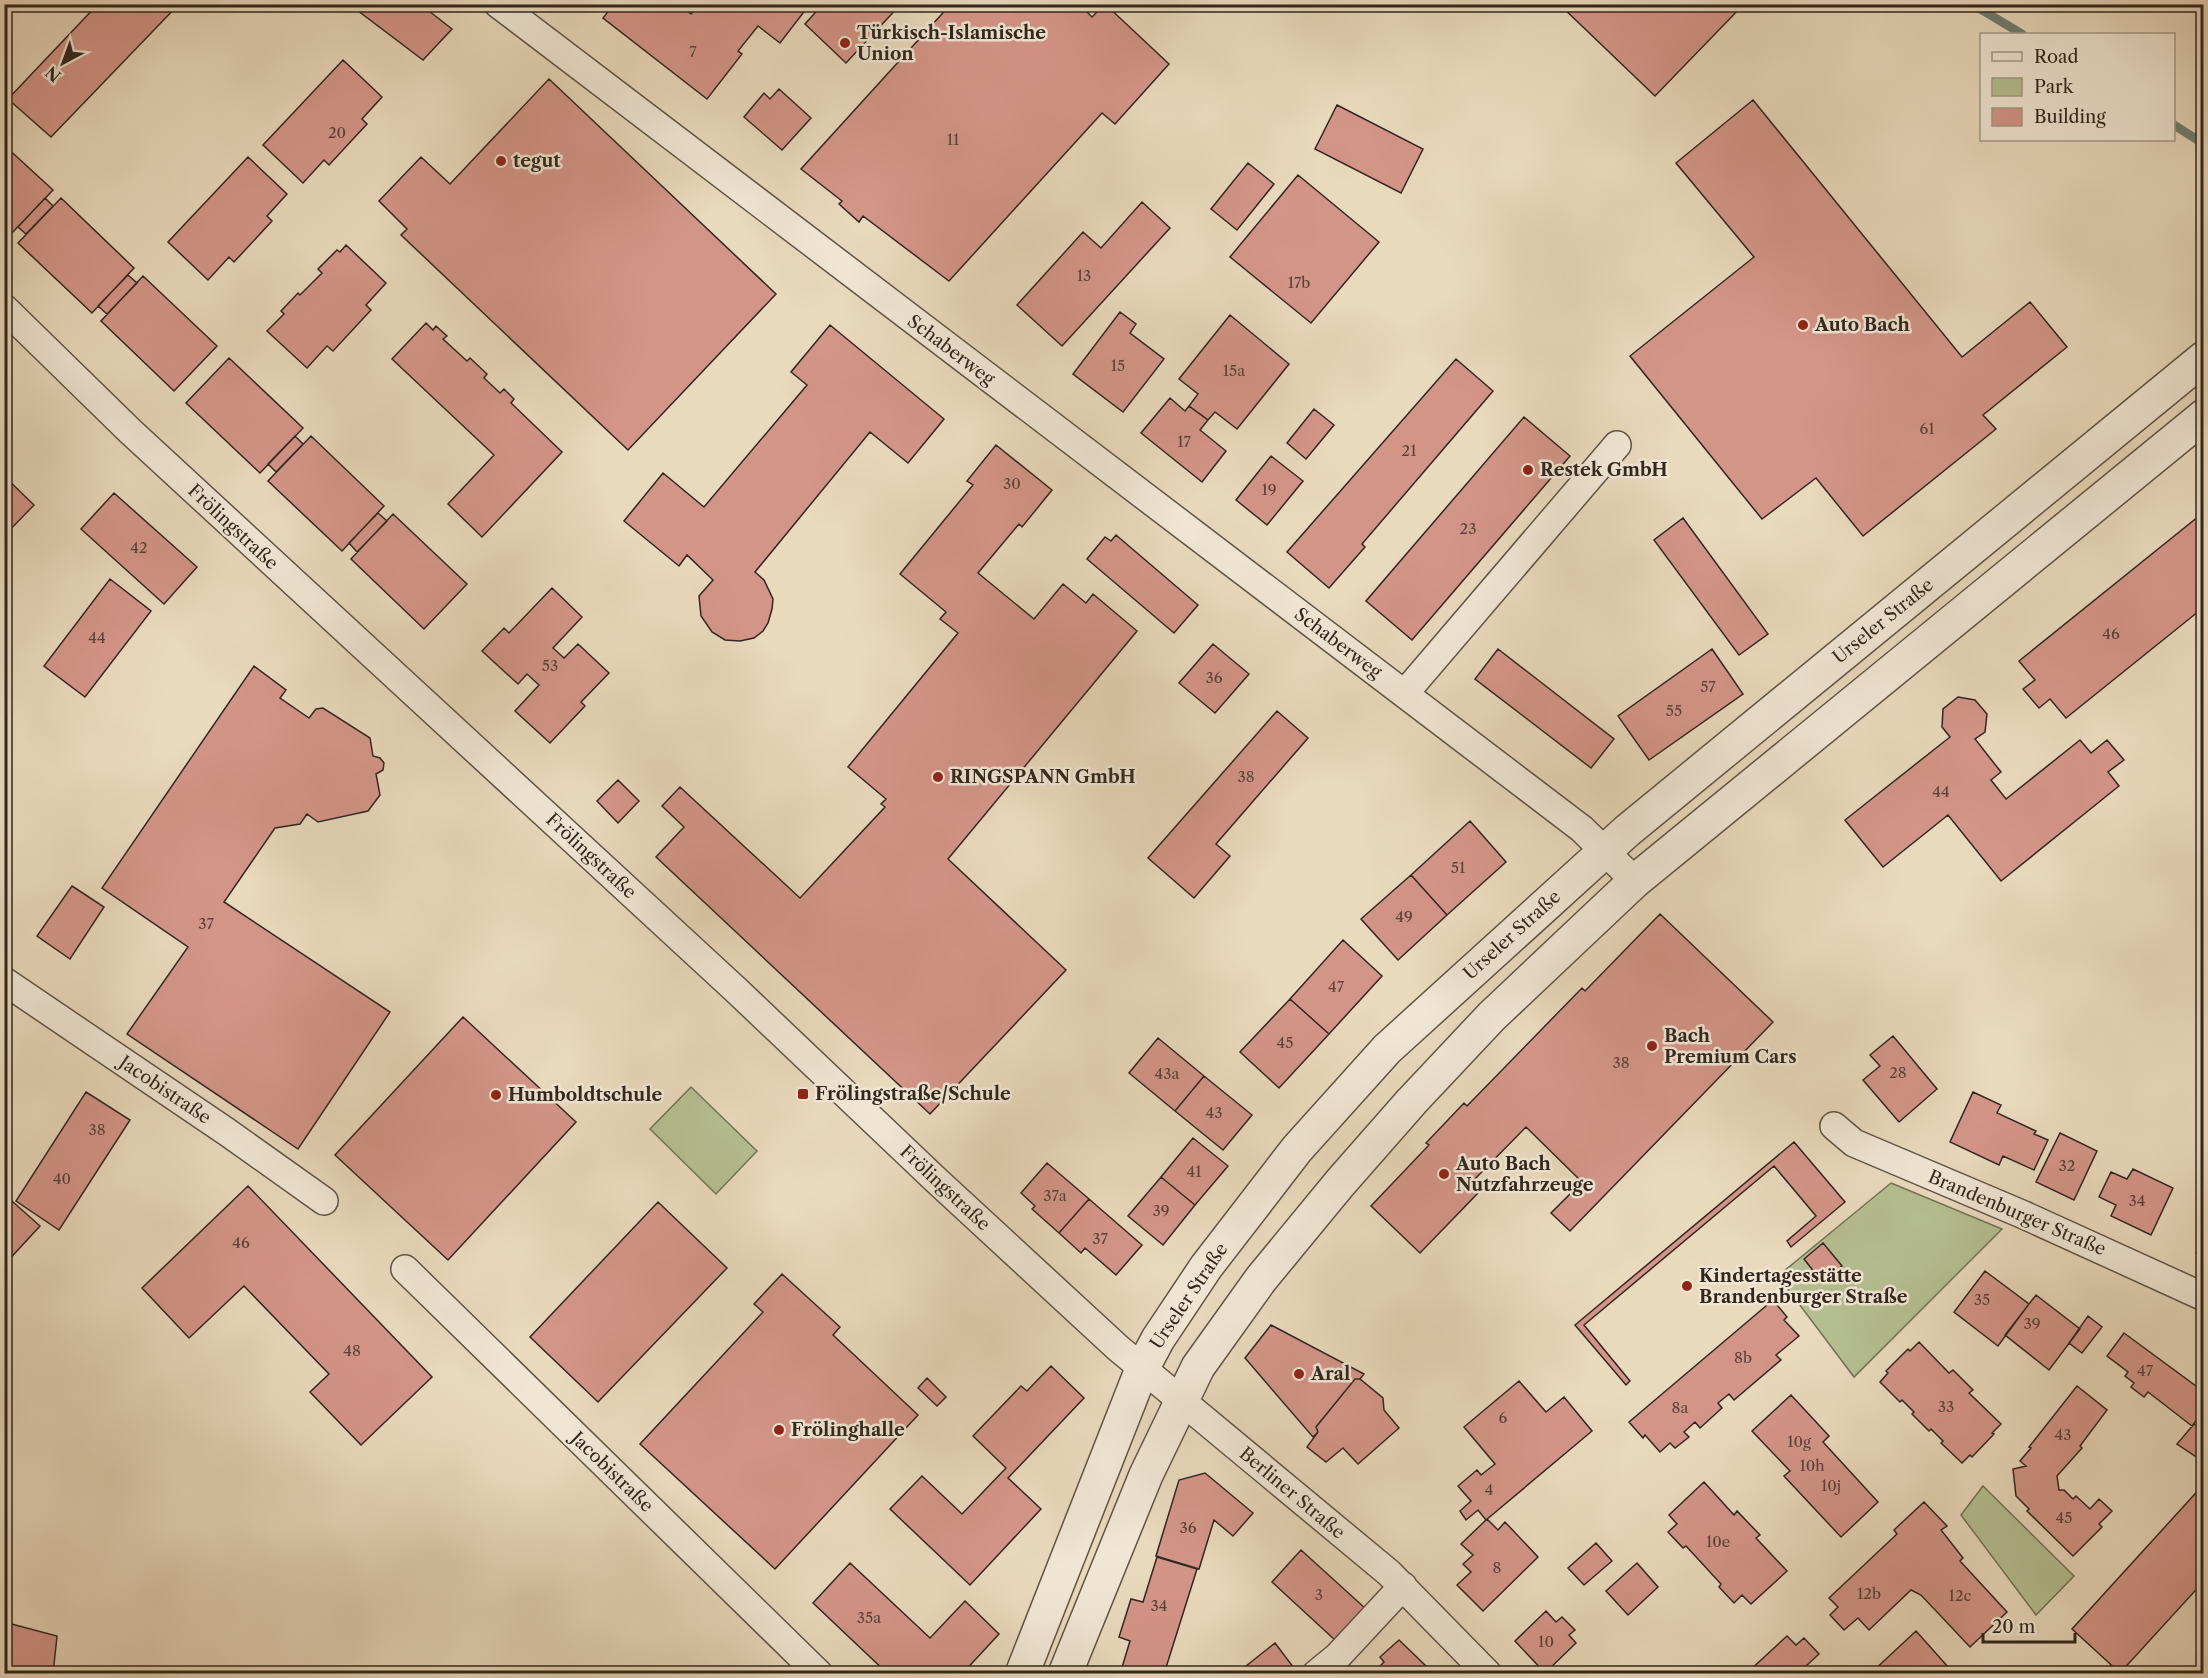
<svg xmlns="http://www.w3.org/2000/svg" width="2208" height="1678" viewBox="0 0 2208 1678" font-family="'Libre Caslon Text',serif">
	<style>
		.green { fill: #b5bf92; stroke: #737358; stroke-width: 1.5 }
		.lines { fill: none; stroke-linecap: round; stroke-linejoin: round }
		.stream { stroke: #6f7f73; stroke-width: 9 }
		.building { fill: #d49589; stroke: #31271d; stroke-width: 1.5 }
		.minor-casing { stroke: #5f5445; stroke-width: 30 }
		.tertiary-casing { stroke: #5f5445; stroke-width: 36 }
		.minor { stroke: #f1e6d4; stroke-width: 27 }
		.tertiary { stroke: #f1e6d4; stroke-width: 33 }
		.poi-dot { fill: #8f2418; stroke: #f1e6d4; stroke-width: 2 }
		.labels { text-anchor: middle; stroke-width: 5; stroke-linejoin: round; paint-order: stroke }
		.number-label { font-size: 15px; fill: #5a4238 }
		.poi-label { font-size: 18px; font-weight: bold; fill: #31271d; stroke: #f1e6d4; text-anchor: start }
		.street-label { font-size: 18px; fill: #31271d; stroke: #f1e6d4 }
	</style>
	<rect width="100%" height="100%" fill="#e9d9bd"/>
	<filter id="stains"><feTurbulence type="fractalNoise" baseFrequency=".00333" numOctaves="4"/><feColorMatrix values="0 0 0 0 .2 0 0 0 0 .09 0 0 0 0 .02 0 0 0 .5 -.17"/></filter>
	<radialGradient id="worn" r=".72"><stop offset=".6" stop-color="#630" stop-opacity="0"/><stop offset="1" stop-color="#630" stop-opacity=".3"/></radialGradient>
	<path class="green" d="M691 1087 757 1151 716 1194 650 1129Z
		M1891 1183 2002 1229 1854 1377 1778 1276Z
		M1983 1486 2074 1576 2036 1615 1961 1515Z"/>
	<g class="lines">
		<path class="stream" d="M1972 4 2022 34
			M2174 125 2204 144"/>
	</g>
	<path class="building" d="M98 4H179L51 137 8 99Z
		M349 4H420L452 29 423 60Z
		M614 4H679L691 14 699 4H810L780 43 758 26 738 51 742 54 707 99 603 18Z
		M823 4H901L846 63 805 24Z
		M951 4H1079L1092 17 1105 4 1169 64 1115 124 1102 113 949 281 863 216 859 222 839 204 842 201 801 169Z
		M1559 4H1744L1655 96Z
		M343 60 382 97 362 119 367 124 329 165 324 160 303 183 263 145Z
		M549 79 776 294 628 450 401 235 407 229 379 201 421 157 450 184Z
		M779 89 811 118 782 150 744 117 764 93 770 99Z
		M1753 100 1962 357 2030 302 2067 347 1983 415 1996 429 1863 536 1816 478 1762 519 1630 356 1754 257 1676 163Z
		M1337 105 1423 149 1401 193 1315 149Z
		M4 145 53 190 10 235 4 230Z
		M248 157 287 194 267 216 272 221 234 262 229 257 208 280 168 242Z
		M1248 163 1274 184 1237 230 1211 209Z
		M1298 175 1379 242 1311 323 1230 257Z
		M45 198 53 206 26 234 18 227Z
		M61 198 134 268 92 313 18 243Z
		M1142 202 1170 228 1062 346 1017 305 1083 232 1101 248Z
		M346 245 386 283 366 305 371 310 333 351 327 346 307 368 267 331 284 314 281 311 298 293 300 295 322 273 318 269 337 250 340 252Z
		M128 275 137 283 107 314 98 306Z
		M143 276 217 346 174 391 101 321Z
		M1120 312 1136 324 1130 333 1164 359 1123 412 1073 374Z
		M1230 315 1289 364 1237 429 1215 412 1208 420 1189 406 1198 394 1179 379Z
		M426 323 433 330 436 326 447 336 443 339 467 361 470 358 487 374 484 378 500 393 504 389 514 399 511 403 562 452 482 537 448 504 494 455 392 359Z
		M830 325 944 419 908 463 870 432 755 572 764 580 773 599 772 609 768 623 763 631 754 638 740 641 725 640 712 632 701 616 699 596 713 580 687 555 679 566 624 521 663 473 704 507 807 385 791 372Z
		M229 358 303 428 260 473 186 403Z
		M1456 359 1493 391 1362 544 1365 547 1329 588 1287 552Z
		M1170 398 1185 411 1189 406 1208 420 1200 430 1226 451 1202 482 1141 433Z
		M1314 409 1334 425 1306 459 1287 443Z
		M1524 417 1570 456 1412 640 1366 601Z
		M295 436 303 444 276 472 268 464Z
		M311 436 384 506 342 551 268 481Z
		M996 445 1052 490 1022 527 1019 524 978 573 1034 619 1063 584 1086 603 1093 594 1137 631 948 859 1066 970 930 1114 656 857 684 827 662 806 680 787 800 898 885 807 881 804 886 799 848 767 958 633 940 619 946 612 900 574 973 485 967 481Z
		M1271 456 1303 481 1267 525 1236 500Z
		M4 476 34 505 4 536Z
		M114 493 197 567 164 604 81 529Z
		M2204 512V607L2066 718 2050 699 2039 708 2023 689 2035 680 2019 661Z
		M378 513 387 521 357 552 349 543Z
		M393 514 467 584 424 629 351 559Z
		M1683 518 1768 634 1739 655 1654 540Z
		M1116 535 1198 605 1174 633 1087 559 1105 537 1111 541Z
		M110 579 151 611 85 697 44 666Z
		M552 588 582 617 553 648 564 658 578 644 609 673 581 702 585 706 550 743 515 711 539 685 527 674 518 684 482 651 504 628 509 633Z
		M1213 644 1249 674 1215 713 1179 683Z
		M1498 649 1614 739 1591 768 1475 679Z
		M1712 649 1743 694 1649 760 1618 716Z
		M254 666 286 690 280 698 309 718 316 709 323 708 370 738 373 756 380 758 384 763 383 770 376 774 380 795 368 811 318 822 307 814 300 824 275 828 224 902 390 1012 298 1149 127 1034 188 947 102 888Z
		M1958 697 1975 700 1987 714 1985 732 1975 739 2001 772 1991 780 2006 799 2080 740 2091 753 2107 740 2124 760 2108 772 2119 786 2001 881 1948 815 1883 867 1845 820 1950 737 1942 727 1943 709Z
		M1277 711 1308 738 1216 844 1230 856 1194 898 1148 858Z
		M618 780 639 801 618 823 597 801Z
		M1470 821 1506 862 1447 915 1411 875Z
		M1411 875 1447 915 1398 960 1361 919Z
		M72 886 104 907 70 959 37 936Z
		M1660 914 1773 1022 1570 1231 1551 1213 1582 1182 1526 1127 1469 1185 1478 1193 1420 1253 1371 1206 1429 1145 1426 1143 1464 1103 1467 1106 1582 988 1585 991Z
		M1343 940 1382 976 1329 1034 1290 999Z
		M1290 999 1329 1034 1279 1088 1240 1052Z
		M463 1017 576 1122 448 1260 335 1155Z
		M1893 1036 1937 1089 1899 1122 1863 1080 1880 1066 1870 1055Z
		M1158 1038 1204 1076 1175 1111 1129 1073Z
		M1204 1076 1252 1115 1223 1150 1175 1111Z
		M86 1092 130 1120 59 1230 16 1201Z
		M1973 1092 2001 1105 1997 1113 2036 1131 2034 1134 2048 1140 2034 1170 2003 1156 1999 1165 1950 1142Z
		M2060 1133 2097 1151 2074 1200 2036 1182Z
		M1193 1138 1228 1166 1195 1205 1161 1177Z
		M1794 1142 1845 1202 1791 1247 1787 1241 1816 1216 1774 1166 1584 1325 1630 1381 1626 1385 1575 1325Z
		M1047 1163 1089 1199 1059 1233 1032 1209 1035 1206 1021 1193Z
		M2133 1169 2173 1188 2151 1235 2111 1216 2116 1205 2099 1197 2111 1172 2127 1179Z
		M1161 1177 1195 1205 1163 1245 1128 1216Z
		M248 1186 432 1377 361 1445 310 1392 329 1374 244 1286 189 1338 142 1288Z
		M4 1194 40 1226 4 1265Z
		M1089 1199 1142 1245 1116 1275 1085 1248 1081 1253 1059 1233Z
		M658 1202 727 1268 598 1402 530 1337Z
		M2204 1237V1257L2196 1253Z
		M1823 1243 1842 1266 1823 1283 1804 1259Z
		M1985 1271 2029 1304 1998 1346 1954 1312Z
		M782 1274 840 1327 833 1335 918 1415 775 1569 640 1444 763 1312 754 1304Z
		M2036 1295 2080 1329 2049 1370 2005 1335Z
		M1773 1300 1787 1317 1784 1320 1799 1336 1776 1355 1781 1360 1734 1400 1729 1394 1718 1403 1722 1408 1700 1428 1695 1422 1684 1432 1689 1437 1675 1448 1670 1443 1660 1452 1645 1435 1643 1438 1629 1422Z
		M2088 1316 2102 1327 2082 1353 2069 1343Z
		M1271 1325 1364 1374 1360 1379H1355L1316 1427 1318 1432 1313 1437 1245 1358Z
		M2124 1333 2204 1392V1410L2192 1426 2148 1392 2144 1397 2131 1387 2134 1383 2125 1376 2128 1372 2107 1356Z
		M1919 1342 1949 1373 1953 1370 1973 1390 1969 1393 2001 1424 1992 1433 1994 1434 1972 1457 1970 1455 1962 1463 1941 1443 1943 1441 1931 1429 1929 1431 1912 1414 1914 1412 1902 1400 1900 1402 1880 1382 1888 1373 1886 1371 1908 1349 1910 1351Z
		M1051 1366 1084 1398 1008 1478 1041 1509 970 1585 890 1509 922 1476 962 1514 1006 1468 973 1436 1021 1386 1027 1391Z
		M927 1378 946 1397 937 1406 918 1388Z
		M1355 1379H1360L1383 1398 1384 1410 1399 1428 1358 1464 1343 1448 1326 1462 1307 1447 1318 1432 1316 1427Z
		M1519 1381 1546 1412 1564 1397 1592 1431 1486 1520 1478 1510 1466 1520 1460 1511 1471 1501 1458 1486 1477 1470 1481 1475 1495 1464 1464 1427Z
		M2077 1386 2107 1410 2080 1446 2082 1448 2057 1476 2059 1490H2064L2073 1499 2076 1496 2090 1509 2099 1499 2112 1511 2099 1524 2102 1527 2073 1556 2027 1511 2029 1509 2016 1496 2013 1469 2026 1466 2020 1461 2031 1448 2029 1447Z
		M1791 1395 1829 1436 1823 1442 1878 1502 1841 1537 1784 1476 1790 1471 1752 1431Z
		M2194 1424 2204 1432V1462L2177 1444Z
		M1205 1473 1253 1513 1233 1536 1214 1520 1199 1569 1156 1556 1179 1480Z
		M1704 1482 1734 1515 1737 1511 1760 1535 1756 1538 1787 1571 1751 1604 1742 1595 1734 1603 1719 1587 1721 1584 1686 1546 1683 1548 1668 1532 1677 1524 1669 1515Z
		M2204 1484V1581L2120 1673 2072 1629Z
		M1924 1502 1947 1526 1941 1530 1963 1558 1960 1561 2007 1612 1970 1647 1921 1595 1911 1590 1869 1630 1858 1618 1844 1630 1830 1615 1838 1607 1829 1598 1897 1534 1894 1530Z
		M1487 1519 1498 1530 1505 1522 1538 1557 1483 1611 1457 1585 1471 1572 1463 1564 1473 1555 1461 1544Z
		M1596 1543 1612 1561 1584 1585 1568 1568Z
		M1301 1550 1366 1609 1336 1641 1272 1582Z
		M1157 1557 1197 1569 1164 1674H1120L1130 1641 1119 1637 1131 1599 1143 1602Z
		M850 1563 930 1638 965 1601 999 1634 962 1674H888L813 1603Z
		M1637 1563 1658 1587 1628 1615 1606 1591Z
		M1546 1611 1556 1622 1562 1617 1575 1630 1569 1635 1576 1643 1545 1673 1515 1641Z
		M4 1622 57 1636 53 1674H4Z
		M1916 1631 1949 1668 1943 1674H1870Z
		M1787 1636 1796 1645 1804 1638 1819 1654 1806 1666 1812 1674H1750L1748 1672Z
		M1399 1640 1426 1666 1418 1674H1372L1384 1662 1380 1657Z
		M1275 1643 1294 1668 1286 1674H1236Z
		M2111 1665 2120 1673 2126 1666 2134 1674H2103Z"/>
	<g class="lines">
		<defs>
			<path id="minor" d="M498 4 1465 740 1582 829 1635 881
				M4 308 130 431 735 989 936 1180 1118 1348 1389 1573 1488 1674
				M1405 693 1617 445
				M4 981 227 1132 324 1201
				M1834 1126 1854 1143 2024 1215 2204 1297
				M405 1269 819 1674
				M1316 1674 1338 1656 1403 1586"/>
			<path id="tertiary" d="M1022 1674 1142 1369 1158 1339 1206 1267 1297 1149 1387 1049 1627 831 2204 358
				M1065 1674 1146 1475 1198 1367 1261 1279 1340 1183 1412 1101 1492 1016 1635 881 2204 416"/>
		</defs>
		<use href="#minor" class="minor-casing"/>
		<use href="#tertiary" class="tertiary-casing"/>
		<use href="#minor" class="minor"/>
		<use href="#tertiary" class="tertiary"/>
	</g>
	<g class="poi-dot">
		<circle cx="845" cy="43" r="6"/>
		<circle cx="501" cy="161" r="6"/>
		<circle cx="1803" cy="325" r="6"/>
		<circle cx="1528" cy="470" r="6"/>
		<circle cx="938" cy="777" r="6"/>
		<circle cx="1652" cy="1046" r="6"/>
		<rect x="797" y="1088" width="12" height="12" rx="3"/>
		<circle cx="496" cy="1095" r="6"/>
		<circle cx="1444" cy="1174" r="6"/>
		<circle cx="1687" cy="1286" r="6"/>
		<circle cx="1299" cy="1374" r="6"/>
		<circle cx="779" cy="1430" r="6"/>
	</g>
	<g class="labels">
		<g class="number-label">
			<text x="693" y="57">7</text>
			<text x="337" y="138">20</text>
			<text x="953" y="145">11</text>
			<text x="1084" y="281">13</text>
			<text x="1299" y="288">17b</text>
			<text x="1118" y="371">15</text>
			<text x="1234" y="376">15a</text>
			<text x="1927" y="434">61</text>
			<text x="1184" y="447">17</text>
			<text x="1409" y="456">21</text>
			<text x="1012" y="489">30</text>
			<text x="1269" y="495">19</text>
			<text x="1468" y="534">23</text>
			<text x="139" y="553">42</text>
			<text x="2111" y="639">46</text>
			<text x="97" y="643">44</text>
			<text x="550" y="671">53</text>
			<text x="1214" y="683">36</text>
			<text x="1708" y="692">57</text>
			<text x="1674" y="716">55</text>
			<text x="1246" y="782">38</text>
			<text x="1941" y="797">44</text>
			<text x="1458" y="873">51</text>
			<text x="1404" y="922">49</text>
			<text x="206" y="929">37</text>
			<text x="1336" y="992">47</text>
			<text x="1285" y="1048">45</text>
			<text x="1621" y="1068">38</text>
			<text x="1898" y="1078">28</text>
			<text x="1167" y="1079">43a</text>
			<text x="1214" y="1118">43</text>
			<text x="97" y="1135">38</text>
			<text x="2067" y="1171">32</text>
			<text x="1194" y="1177">41</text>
			<text x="62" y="1184">40</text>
			<text x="1055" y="1201">37a</text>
			<text x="2137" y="1206">34</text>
			<text x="1161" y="1216">39</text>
			<text x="1100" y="1244">37</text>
			<text x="241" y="1248">46</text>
			<text x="1982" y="1305">35</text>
			<text x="2032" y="1329">39</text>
			<text x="352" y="1356">48</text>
			<text x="1743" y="1363">8b</text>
			<text x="2145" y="1376">47</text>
			<text x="1946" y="1412">33</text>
			<text x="1680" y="1413">8a</text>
			<text x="1503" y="1423">6</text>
			<text x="2063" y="1440">43</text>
			<text x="1799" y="1447">10g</text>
			<text x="1812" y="1471">10h</text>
			<text x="1831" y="1491">10j</text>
			<text x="1489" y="1495">4</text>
			<text x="2064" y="1523">45</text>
			<text x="1188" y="1533">36</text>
			<text x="1718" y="1547">10e</text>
			<text x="1497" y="1573">8</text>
			<text x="1869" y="1599">12b</text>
			<text x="1319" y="1600">3</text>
			<text x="1960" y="1601">12c</text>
			<text x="1159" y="1611">34</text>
			<text x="869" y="1623">35a</text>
			<text x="1546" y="1647">10</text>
		</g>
		<g class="poi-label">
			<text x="857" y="39">Türkisch-Islamische<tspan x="857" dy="21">Union</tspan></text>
			<text x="513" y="167">tegut</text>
			<text x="1815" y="331">Auto Bach</text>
			<text x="1540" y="476">Restek GmbH</text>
			<text x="950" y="783">RINGSPANN GmbH</text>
			<text x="1664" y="1042">Bach<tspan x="1664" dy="21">Premium Cars</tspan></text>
			<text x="815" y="1100">Frölingstraße/Schule</text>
			<text x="508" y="1101">Humboldtschule</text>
			<text x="1456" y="1170">Auto Bach<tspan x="1456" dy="21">Nutzfahrzeuge</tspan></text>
			<text x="1699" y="1282">Kindertagesstätte<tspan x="1699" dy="21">Brandenburger Straße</tspan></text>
			<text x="1311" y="1380">Aral</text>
			<text x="791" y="1436">Frölinghalle</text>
		</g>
		<g class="street-label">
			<text transform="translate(951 350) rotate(37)" y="6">Schaberweg</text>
			<text transform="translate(233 527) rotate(43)" y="6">Frölingstraße</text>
			<text transform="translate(1883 621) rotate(-39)" y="6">Urseler Straße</text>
			<text transform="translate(1338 643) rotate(37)" y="6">Schaberweg</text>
			<text transform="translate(591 856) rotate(43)" y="6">Frölingstraße</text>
			<text transform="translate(1512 935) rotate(-42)" y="6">Urseler Straße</text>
			<text transform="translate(165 1090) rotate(34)" y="6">Jacobistraße</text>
			<text transform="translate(945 1188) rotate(43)" y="6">Frölingstraße</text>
			<text transform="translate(2017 1213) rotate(23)" y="6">Brandenburger Straße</text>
			<text transform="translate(1189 1296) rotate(-56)" y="6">Urseler Straße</text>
			<text transform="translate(612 1472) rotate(44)" y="6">Jacobistraße</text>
			<text transform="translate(1292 1493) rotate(40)" y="6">Berliner Straße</text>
		</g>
	</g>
	<rect width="2208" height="1678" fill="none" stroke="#e9d9bd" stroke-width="24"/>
	<rect x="6" y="6" width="2196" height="1666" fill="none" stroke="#31271d" stroke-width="3"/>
	<rect x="12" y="12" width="2184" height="1654" fill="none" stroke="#31271d" stroke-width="1.5"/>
	<rect x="1980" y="33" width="195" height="108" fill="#f1e6d4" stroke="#a49a8b" stroke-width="1.5"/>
	<rect x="1992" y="52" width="30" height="9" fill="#f1e6d4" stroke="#a49a8b" stroke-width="1.5"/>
	<text x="2034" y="63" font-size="18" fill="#31271d">Road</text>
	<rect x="1992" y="78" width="30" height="18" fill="#b5bf92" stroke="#a49a8b" stroke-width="1.5"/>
	<text x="2034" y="93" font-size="18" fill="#31271d">Park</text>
	<rect x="1992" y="108" width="30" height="18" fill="#d49589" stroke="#a49a8b" stroke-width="1.5"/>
	<text x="2034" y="123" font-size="18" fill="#31271d">Building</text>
	<g transform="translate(63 63) rotate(221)" stroke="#f1e6d4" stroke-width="4.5" paint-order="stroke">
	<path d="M0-4.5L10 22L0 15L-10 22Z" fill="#31271d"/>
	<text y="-9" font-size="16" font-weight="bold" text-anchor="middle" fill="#31271d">N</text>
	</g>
	<path d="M1983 1633v9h92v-9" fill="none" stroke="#31271d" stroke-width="3"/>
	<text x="1992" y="1633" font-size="18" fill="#31271d" stroke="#f1e6d4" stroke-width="4.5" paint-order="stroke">20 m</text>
	<rect width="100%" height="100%" filter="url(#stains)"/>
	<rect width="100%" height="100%" fill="url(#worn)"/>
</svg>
